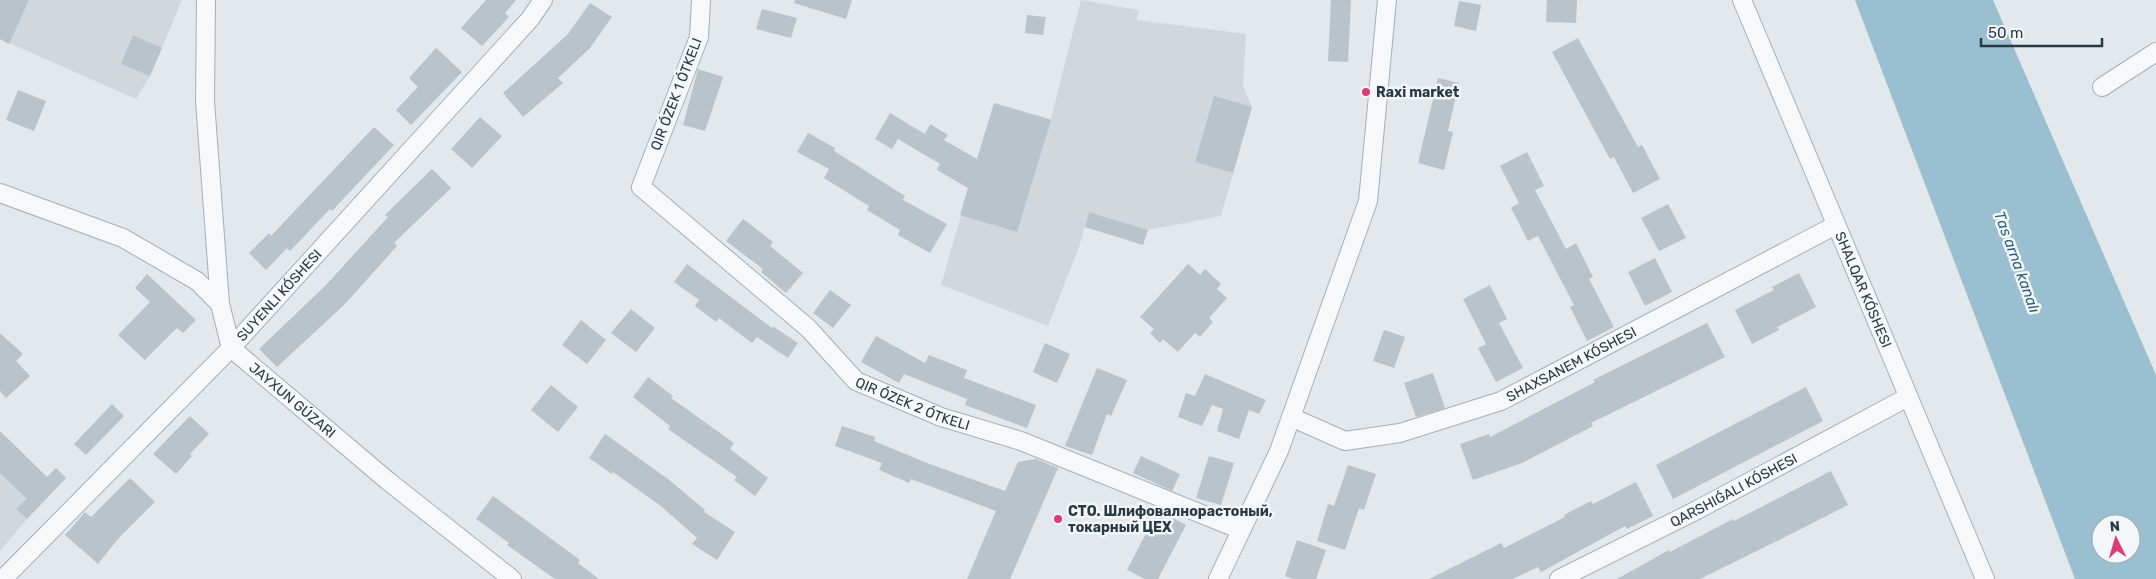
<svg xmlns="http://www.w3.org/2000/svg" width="2156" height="579" viewBox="0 0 2156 579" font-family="Rubik,sans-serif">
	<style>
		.built { fill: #d0d8de }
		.water { fill: #9abfd0; fill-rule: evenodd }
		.building { fill: #b9c3cb }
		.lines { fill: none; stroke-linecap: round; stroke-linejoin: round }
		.minor-casing { stroke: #a6b0b7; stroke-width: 20 }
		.minor { stroke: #f6f8fa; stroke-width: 18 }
		.poi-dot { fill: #dd3c76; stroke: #f3f7f9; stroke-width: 2 }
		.labels { text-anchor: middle; stroke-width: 5; stroke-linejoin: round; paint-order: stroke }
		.poi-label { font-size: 14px; font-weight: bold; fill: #283a46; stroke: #f3f7f9; text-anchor: start }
		.street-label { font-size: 14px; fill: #283a46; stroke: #f3f7f9 }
		.water-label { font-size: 15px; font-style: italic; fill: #2d637f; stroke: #f3f7f9 }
	</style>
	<rect width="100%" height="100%" fill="#e2e8ec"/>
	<path class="built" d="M0 0H182L150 76 136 99 0 39Z
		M1081 0 1139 10 1137 20 1246 34 1243 86 1252 107 1221 216 1148 230 1089 212 1079 247 1048 326 941 285 994 103 1051 119Z
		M0 431 47 477 56 468 66 478 27 519 0 551Z"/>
	<path class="water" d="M1855 0H1993L2156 375V579H2075ZM2101 524H2131V554H2101Z"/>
	<path class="building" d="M0 0H29L9 44 0 39Z
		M486 0H516L505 13 509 17 482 46 461 28Z
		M795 0H852L846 19 794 3Z
		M1331 0H1351L1348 62 1328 61Z
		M1547 0H1577L1576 23 1546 22Z
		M1459 1 1481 5 1476 31 1454 26Z
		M590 3 612 17 590 48 558 78 563 83 523 117 503 93 568 34Z
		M762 9 797 18 791 38 756 29Z
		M1027 15 1046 17 1043 35 1025 33Z
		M133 35 162 48 150 76 121 64Z
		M1578 38 1638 147 1642 145 1660 179 1633 193 1614 157 1610 159 1552 52Z
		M436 48 462 72 411 125 396 110 418 87 409 78Z
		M698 69 723 77 705 131 683 125Z
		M1438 78 1459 83 1448 131 1453 132 1444 170 1418 163Z
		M18 90 46 101 34 131 6 120Z
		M1214 96 1252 107 1233 173 1195 162Z
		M994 103 1051 120 1017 232 960 215 968 188 937 170 940 164 898 139 892 149 875 139 890 113 925 134 930 124 948 135 944 140 977 159Z
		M480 117 502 136 472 168 451 149Z
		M374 127 394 145 332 211 330 209 290 251 287 248 266 270 249 253 269 233 271 236Z
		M808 133 835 148 834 151 905 196 903 200 947 224 930 253 898 235 900 230 867 210 869 206 824 178 829 169 797 152Z
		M1527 152 1544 186 1535 190 1566 249 1576 243 1593 277 1589 279 1614 327 1587 341 1570 307 1574 305 1538 236 1528 241 1511 208 1519 203 1500 166Z
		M432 169 451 188 394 243 397 246 345 304 277 367 259 349 326 285 388 217 385 215Z
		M1668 204 1686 238 1659 251 1641 218Z
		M1089 212 1148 230 1143 245 1085 227Z
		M743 219 773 242 770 246 803 273 786 293 761 272 763 269 726 241Z
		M1655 258 1672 292 1645 306 1628 272Z
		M687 264 772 328 774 327 798 343 788 358 757 337 752 343 719 318 716 322 695 306 699 300 674 282Z
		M1188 264 1200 275 1205 269 1221 284 1217 289 1227 298 1209 318 1213 322 1200 337 1195 333 1178 352 1163 339 1160 343 1150 333 1154 329 1140 317Z
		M1799 273 1816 307 1777 327 1779 330 1752 344 1735 310 1774 290 1772 287Z
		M147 274 196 320 183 333 177 328 145 360 118 335 150 302 135 288Z
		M1490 285 1507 319 1499 323 1523 368 1496 382 1478 348 1486 344 1463 299Z
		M830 290 851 305 833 328 813 313Z
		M631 309 655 328 636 352 611 333Z
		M581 320 606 340 587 364 562 345Z
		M1707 323 1725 357 1591 423 1593 426 1522 463 1473 480 1460 444 1489 434 1490 437 1595 382 1593 380Z
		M1384 330 1405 337 1394 368 1373 361Z
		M0 333 23 354 16 361 30 376 6 398 0 391Z
		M876 336 925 363 929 355 967 370 964 378 1036 405 1027 428 965 405 967 399 904 374 899 383 861 362Z
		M1045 343 1070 354 1057 383 1033 372Z
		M1097 368 1127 380 1111 416 1107 414 1092 455 1065 446Z
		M1433 373 1445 408 1416 417 1404 383Z
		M1205 374 1266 400 1259 414 1249 410 1239 439 1217 431 1223 409 1212 405 1202 426 1178 417 1186 393 1195 396Z
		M648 377 673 396 671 398 734 443 730 449 768 478 755 496 734 480 737 477 668 429 670 426 633 397Z
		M551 385 578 407 558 432 531 410Z
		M1806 387 1823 421 1673 499 1656 465Z
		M112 404 124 416 86 455 74 444Z
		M190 416 209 434 190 454 192 456 176 474 153 454Z
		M842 426 875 437 874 441 927 463 1005 491 1018 462 1036 459 1058 468 1010 579H967L996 511 911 479 909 483 879 470 882 463 835 446Z
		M0 431 47 477 56 468 66 478 27 519 16 509 27 499 0 473Z
		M605 434 668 479 705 510 704 512 735 532 717 560 692 544 697 538 661 506 613 472 612 474 589 458Z
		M1141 456 1180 474 1172 491 1133 473Z
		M1209 456 1234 463 1221 505 1196 498Z
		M1348 465 1376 474 1364 510 1359 508 1345 550 1317 541 1328 504 1334 506Z
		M1831 471 1848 505 1789 535 1700 579H1617L1669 550 1670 552 1733 519 1734 521Z
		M130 478 155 502 117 540 98 564 65 535 85 512 91 517Z
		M1636 482 1653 516 1627 529 1625 526 1541 572 1538 567 1513 579H1429L1501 543 1504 548 1565 517 1564 515 1591 501 1593 504Z
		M493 496 580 560 578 563 599 579H555L507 545 509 543 476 519Z
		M1158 510 1186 525 1158 579H1145L1127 570Z
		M1297 540 1326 550 1316 579H1293L1285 576Z"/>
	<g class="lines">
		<defs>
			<g id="minor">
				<path d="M206 0 205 101 220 304"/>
				<path id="s1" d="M701 0 699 37 641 187 808 328 856 381 941 417 1021 441 1241 530"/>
				<path id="s2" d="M1742 0 1985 579"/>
				<path d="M2102 87 2156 52"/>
				<path id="s3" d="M0 193 123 238 197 281 220 304 231 348 388 481 512 579"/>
				<path id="s4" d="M1291 417 1345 441 1400 433 1501 401 1836 225"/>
				<path id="s5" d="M3 579 231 348 530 19 543 0"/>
				<path d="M1218 579 1279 451 1368 201 1387 0"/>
				<path id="s6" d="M1559 579 1697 510 1908 397"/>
			</g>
		</defs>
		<use href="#minor" class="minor-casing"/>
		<use href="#minor" class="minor"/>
	</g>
	<g class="poi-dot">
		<circle cx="1366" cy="92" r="5"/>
		<circle cx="1058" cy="519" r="5"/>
	</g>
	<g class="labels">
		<g class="poi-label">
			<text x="1376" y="97">Raxi market</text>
			<text x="1068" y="516">СТО. Шлифовалнорастоный,<tspan x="1068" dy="16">токарный ЦЕХ</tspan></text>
		</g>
		<g class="street-label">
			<text transform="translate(676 94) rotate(-69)" y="5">QIR ÓZEK 1 ÓTKELI</text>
			<text dy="5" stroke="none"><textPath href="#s2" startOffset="314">SHALQAR KÓSHESI</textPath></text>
			<text dy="5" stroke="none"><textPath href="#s5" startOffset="396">SUYENLI KÓSHESI</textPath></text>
			<text dy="5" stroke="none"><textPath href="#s4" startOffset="300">SHAXSANEM KÓSHESI</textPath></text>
			<text dy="5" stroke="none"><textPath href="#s3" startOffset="375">JAYXUN GÚZARI</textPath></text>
			<text dy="5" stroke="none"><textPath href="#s1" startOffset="549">QIR ÓZEK 2 ÓTKELI</textPath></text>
			<text dy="5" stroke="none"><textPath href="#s6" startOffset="196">QARSHIǴALI KÓSHESI</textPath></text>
		</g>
		<g class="water-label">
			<text transform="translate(2017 262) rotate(70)" y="5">Tas arna kanalı</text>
		</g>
	</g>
	<g transform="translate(2116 539) rotate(355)"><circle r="24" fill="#f3f7f9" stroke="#a2abb1"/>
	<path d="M0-4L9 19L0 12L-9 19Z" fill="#dd3c76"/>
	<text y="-8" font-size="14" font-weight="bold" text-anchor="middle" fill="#283a46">N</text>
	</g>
	<path d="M1981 38v8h121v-8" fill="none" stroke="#283a46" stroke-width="2.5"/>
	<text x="1988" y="38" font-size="15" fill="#283a46" stroke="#f3f7f9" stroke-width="4" paint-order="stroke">50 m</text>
</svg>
